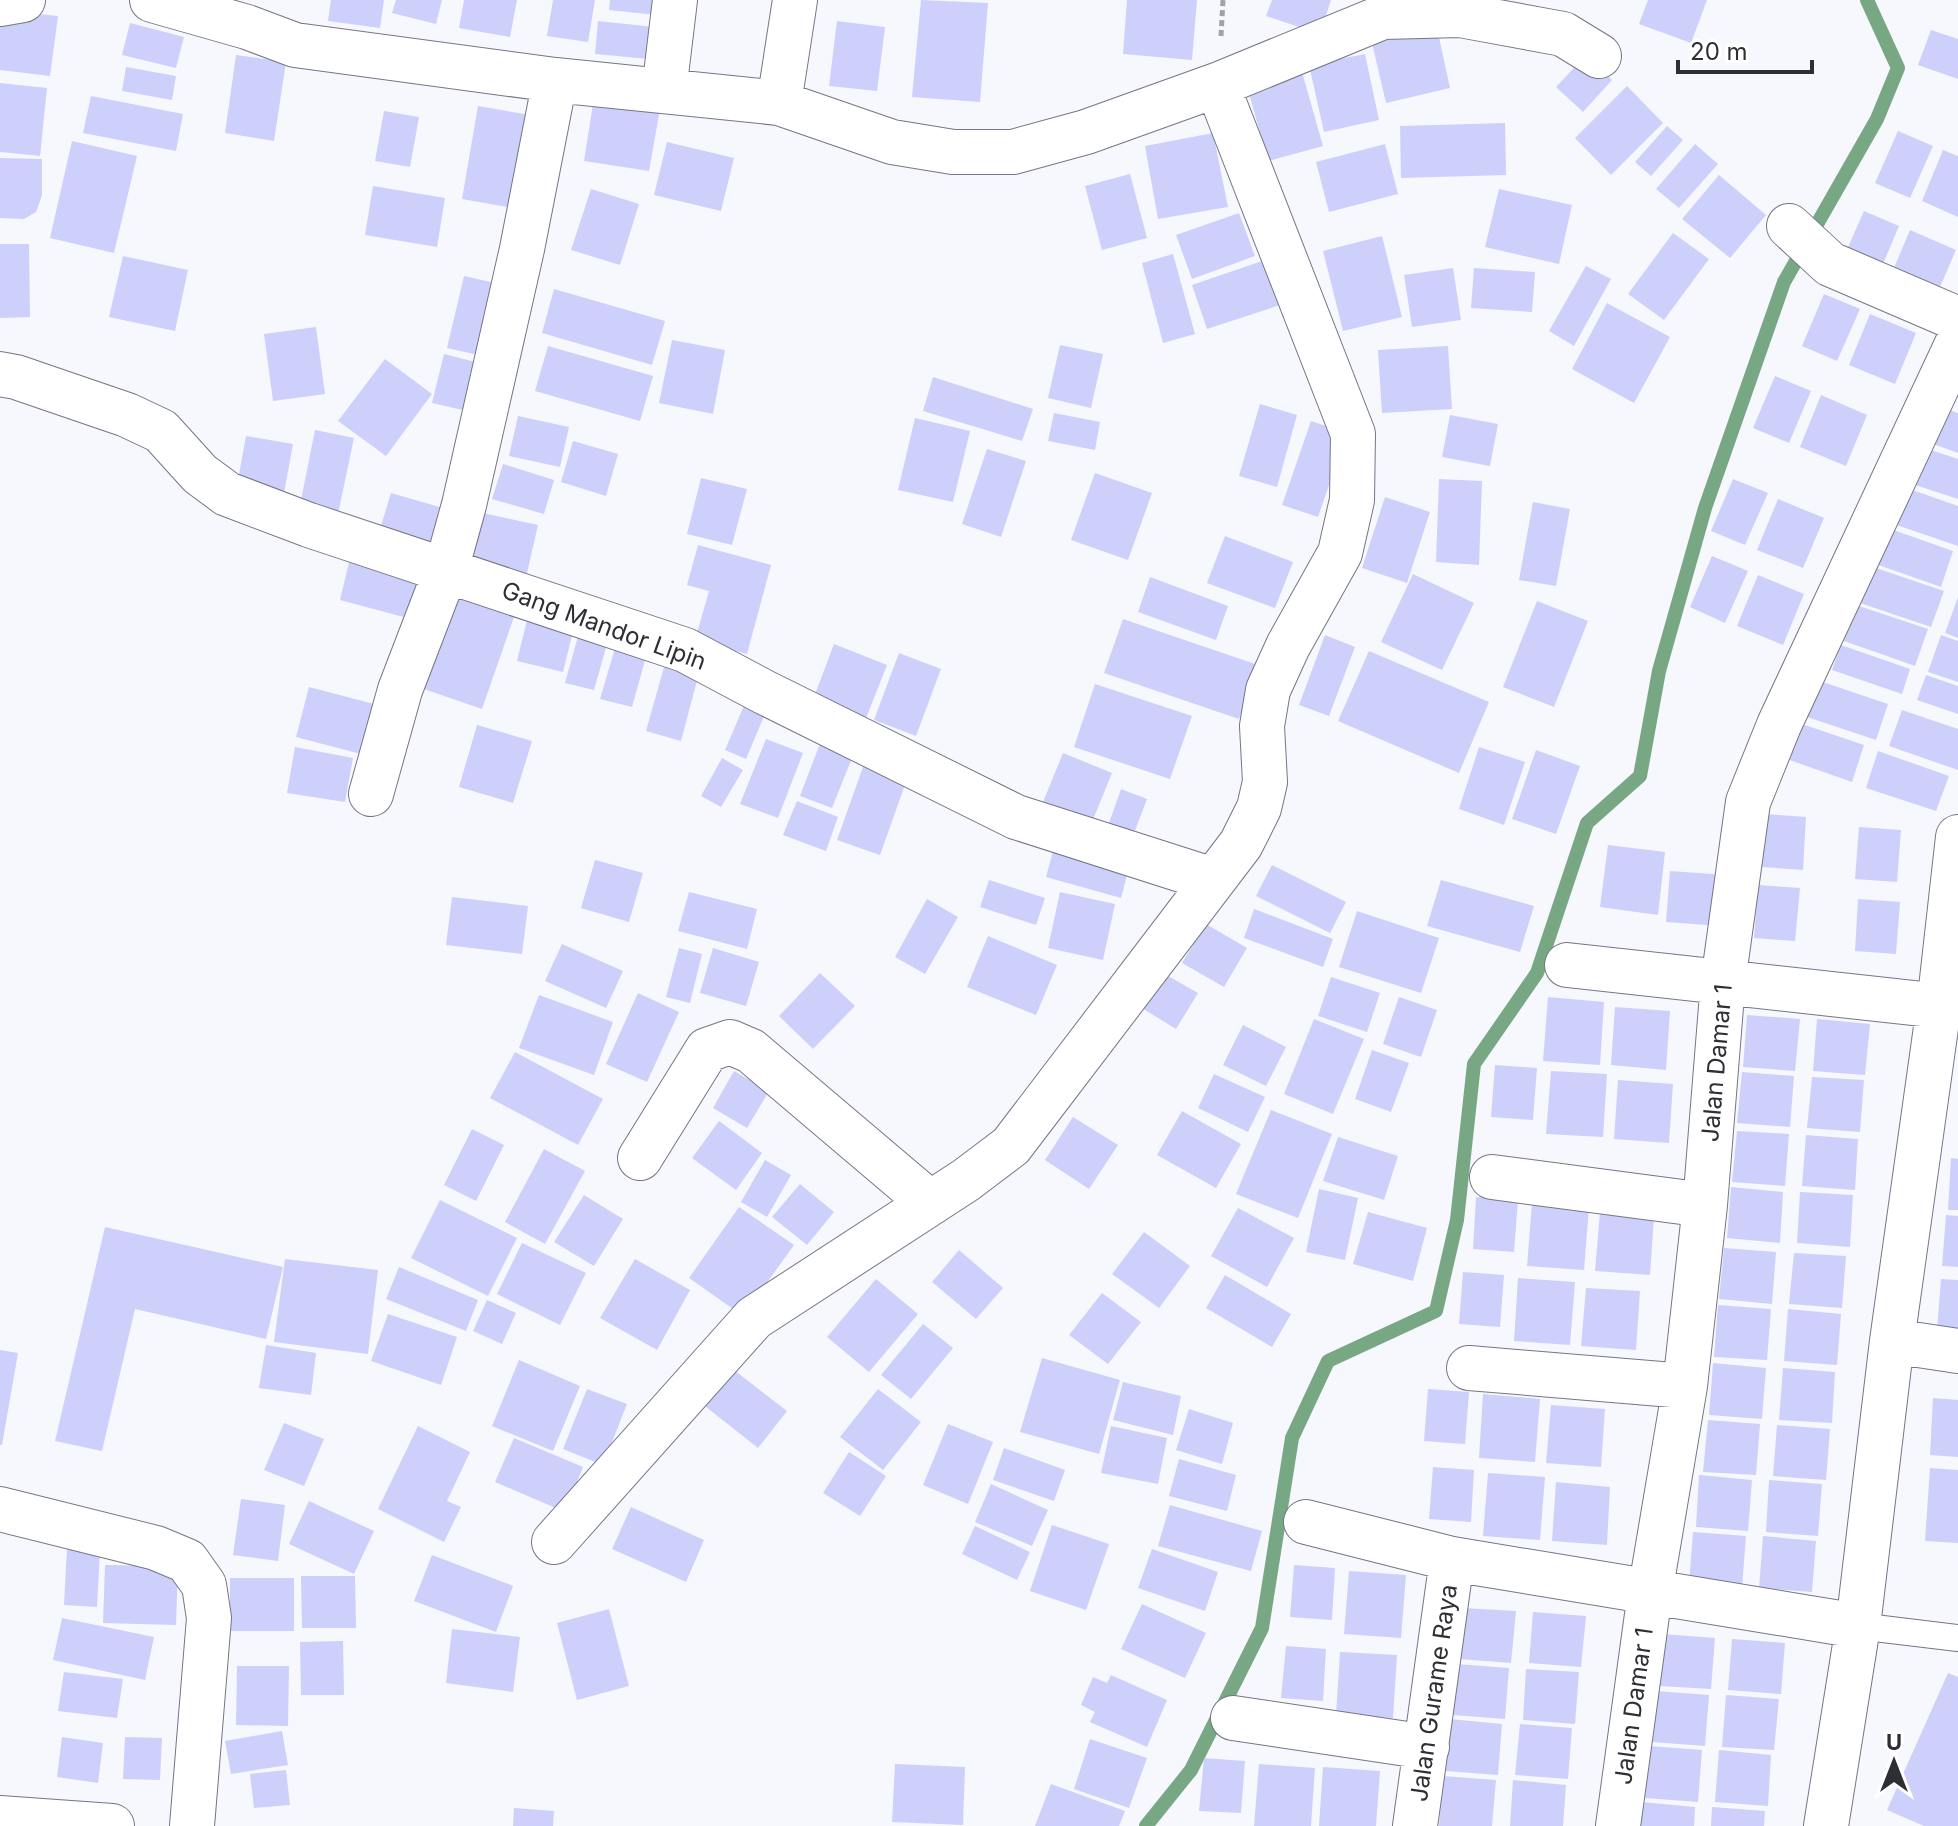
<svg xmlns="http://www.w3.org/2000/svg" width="1958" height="1826" viewBox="0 0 1958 1826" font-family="Inter,sans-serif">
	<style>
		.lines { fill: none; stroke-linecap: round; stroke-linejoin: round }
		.stream { stroke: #78a883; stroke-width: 14 }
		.building { fill: #cdd0fb }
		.lane-casing { stroke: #747685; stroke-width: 28 }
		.street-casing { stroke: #747685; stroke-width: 46 }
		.path { stroke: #a1a1a8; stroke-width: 5; stroke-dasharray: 6 4; stroke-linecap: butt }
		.lane { stroke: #fff; stroke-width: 26 }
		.street { stroke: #fff; stroke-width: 44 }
		.labels { text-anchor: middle; stroke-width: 6; stroke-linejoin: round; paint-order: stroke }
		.street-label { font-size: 24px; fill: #2e2f35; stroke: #fff }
	</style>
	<rect width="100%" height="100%" fill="#f7f7fe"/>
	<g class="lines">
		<path class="stream" d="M1146 1826 1191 1770 1262 1628 1292 1438 1328 1361 1436 1311 1457 1220 1474 1064 1537 973 1587 823 1640 776 1659 671 1705 508 1784 282 1877 119 1898 68 1867 0"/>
	</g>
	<path class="building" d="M331 0H384L380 28 328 21Z
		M396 0H442L436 24 392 13Z
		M464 0H517L510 37 459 28Z
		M553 0H595L588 42 547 36Z
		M610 0H669L667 16 609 10Z
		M921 0 988 3 980 102 912 97Z
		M1127 0H1197L1192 60 1123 54Z
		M1272 0H1331L1320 34 1266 16Z
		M1648 0H1707L1691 43 1639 24Z
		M0 10 58 16 50 76 0 70Z
		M598 21 664 28 660 60 595 54Z
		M837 21 885 27 877 91 829 86Z
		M130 23 184 37 176 68 122 55Z
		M1437 28 1450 88 1386 103 1372 43Z
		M1931 30 1958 39V79L1918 65Z
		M1365 54 1379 120 1324 132 1309 65Z
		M236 55 286 62 274 141 225 133Z
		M1586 55 1612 80 1583 112 1556 87Z
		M1300 65 1323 146 1268 161 1245 79Z
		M126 67 176 76 172 100 122 91Z
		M0 83 47 88 40 156 0 152Z
		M1627 86 1663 123 1611 175 1575 138Z
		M91 96 183 114 176 151 83 133Z
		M594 97 660 109 649 171 584 161Z
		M478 106 541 117 524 210 462 199Z
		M384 111 419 117 410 167 375 161Z
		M1505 123 1506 175 1401 178 1400 126Z
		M1667 126 1683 140 1651 176 1635 162Z
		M1898 131 1933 146 1910 198 1875 183Z
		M1213 133 1228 207 1158 219 1145 146Z
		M72 141 137 156 114 253 50 238Z
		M667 142 734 158 721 211 654 195Z
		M1385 144 1398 194 1329 212 1316 162Z
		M1695 144 1718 164 1679 208 1656 189Z
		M1943 150 1958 156V217L1922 201Z
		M0 158 42 159V195L36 212 24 219 0 218Z
		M1130 174 1147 238 1102 250 1085 186Z
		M1719 175 1766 215 1730 258 1682 219Z
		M373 186 445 198 437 247 365 235Z
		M591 189 639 204 620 265 571 250Z
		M1499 189 1572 205 1559 264 1485 247Z
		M1864 211 1899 226 1877 278 1841 263Z
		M1239 213 1255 256 1192 279 1176 235Z
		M1910 230 1956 250 1934 301 1888 282Z
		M1673 233 1709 259 1664 320 1628 294Z
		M1382 236 1402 317 1343 331 1323 251Z
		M0 244H29L30 317 0 318Z
		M1173 254 1195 334 1163 343 1142 263Z
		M123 256 188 270 175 331 109 317Z
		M1265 260 1280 305 1207 329 1192 285Z
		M1586 266 1611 279 1574 346 1549 331Z
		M1453 268 1461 320 1412 327 1404 275Z
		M1474 268 1535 272 1532 312 1471 308Z
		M464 276 504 285 487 357 447 348Z
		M554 289 665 321 652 365 542 333Z
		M1824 294 1860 309 1837 361 1802 346Z
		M1607 303 1670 337 1634 403 1572 369Z
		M1870 314 1916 333 1895 384 1849 365Z
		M316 327 325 394 273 401 264 334Z
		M672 340 725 350 713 414 659 403Z
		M1060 345 1103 354 1091 408 1048 398Z
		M548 346 653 376 640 421 535 391Z
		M1448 346 1452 409 1382 413 1378 350Z
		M444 354 483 364 471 412 432 403Z
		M385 359 432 394 386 456 338 421Z
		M1775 376 1811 391 1789 443 1753 428Z
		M933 377 1033 409 1022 441 923 411Z
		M1821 395 1867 415 1846 466 1800 447Z
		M1260 404 1297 415 1277 487 1239 476Z
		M1937 406 1958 413V453L1925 441Z
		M1054 413 1100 422 1095 450 1048 441Z
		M1450 415 1498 424 1490 466 1442 457Z
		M518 416 569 427 560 467 509 456Z
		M915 418 970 431 953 502 898 490Z
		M1311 421 1347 433 1318 517 1282 505Z
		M315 430 354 438 337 519 299 510Z
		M246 436 293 444 283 499 236 491Z
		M573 441 618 454 606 496 561 482Z
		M1919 446 1958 459V499L1906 482Z
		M987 449 1026 461 1001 537 962 524Z
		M503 464 554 480 544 514 492 499Z
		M1095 473 1152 493 1128 560 1071 540Z
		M701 478 747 489 732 545 687 534Z
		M1439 479 1482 481 1479 565 1436 562Z
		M1733 479 1768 493 1745 545 1711 531Z
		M1901 486 1958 506V546L1888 522Z
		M391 493 450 510 435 557 377 539Z
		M1385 497 1430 512 1407 583 1362 568Z
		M1778 499 1824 518 1803 568 1757 550Z
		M1533 502 1570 509 1556 586 1519 580Z
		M483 513 538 525 525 582 470 569Z
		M1882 526 1953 551 1941 587 1870 562Z
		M1225 536 1293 562 1275 608 1207 583Z
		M698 545 771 565 747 654 695 640 709 591 687 585Z
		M351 554 424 573 411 619 340 600Z
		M1712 556 1748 571 1725 623 1690 607Z
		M1873 567 1944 591 1931 627 1860 603Z
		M1413 574 1474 603 1442 670 1381 642Z
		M1758 575 1804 594 1783 645 1737 626Z
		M1150 577 1228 606 1216 640 1138 612Z
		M454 593 515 614 482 709 421 688Z
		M1958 597V638L1945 633Z
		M1537 601 1588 621 1554 707 1503 687Z
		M1856 605 1928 629 1915 666 1844 641Z
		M529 612 575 623 563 672 517 661Z
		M1123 619 1258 665 1239 719 1104 673Z
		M580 629 609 637 594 690 565 683Z
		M1325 635 1355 647 1329 716 1299 705Z
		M1941 635 1958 641V682L1928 672Z
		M618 638 649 646 632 707 600 699Z
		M834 644 887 665 863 726 811 705Z
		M1841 645 1910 669 1902 694 1832 670Z
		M1369 651 1489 702 1459 773 1338 721Z
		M899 653 941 669 916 736 874 720Z
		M664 667 698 677 681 741 646 731Z
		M1926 675 1958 686V714L1917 700Z
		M1817 680 1888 704 1876 740 1804 716Z
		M1095 684 1192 716 1170 779 1074 747Z
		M309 687 374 704 361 754 296 737Z
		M746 701 767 709 746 759 725 750Z
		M1902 710 1958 729V770L1889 746Z
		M1793 721 1864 745 1852 782 1781 757Z
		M477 725 532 741 513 803 459 787Z
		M766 739 803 753 778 818 740 804Z
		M821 741 854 753 832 808 800 796Z
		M295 747 353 758 345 802 287 793Z
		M1479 747 1525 762 1504 825 1459 809Z
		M1536 750 1580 766 1556 834 1512 819Z
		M1878 751 1949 776 1936 811 1866 788Z
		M868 753 911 768 880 855 837 840Z
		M1063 753 1112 773 1092 822 1043 802Z
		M722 758 743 770 721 807 701 796Z
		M1121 789 1147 799 1128 849 1103 840Z
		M797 801 838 817 826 851 783 835Z
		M1765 814 1806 817 1803 870 1761 867Z
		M1859 827 1901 830 1897 882 1855 879Z
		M1057 836 1132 857 1121 898 1046 877Z
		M1608 845 1665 852 1658 915 1600 907Z
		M595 860 643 873 629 922 581 908Z
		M1272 865 1346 902 1330 933 1256 896Z
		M1670 871 1726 875 1722 926 1666 922Z
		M989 880 1045 898 1036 925 980 907Z
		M1441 880 1534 906 1520 952 1427 926Z
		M1758 885 1800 888 1795 941 1754 938Z
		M689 892 757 909 747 949 678 931Z
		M1060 892 1115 904 1103 960 1048 948Z
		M452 897 528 906 522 954 446 945Z
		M927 899 958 917 925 974 895 957Z
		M1858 899 1900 902 1896 954 1855 951Z
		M1254 909 1333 939 1323 967 1244 938Z
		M1357 911 1439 938 1421 993 1339 967Z
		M1206 924 1247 948 1224 987 1182 963Z
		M988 936 1057 965 1036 1015 967 987Z
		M562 944 623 971 606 1008 545 981Z
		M679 948 702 954 690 1003 666 997Z
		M713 948 759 962 746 1006 700 993Z
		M1161 972 1198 993 1176 1029 1140 1007Z
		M820 973 855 1006 813 1049 779 1016Z
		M1331 977 1380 993 1367 1032 1318 1016Z
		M638 993 679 1012 647 1082 606 1064Z
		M539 995 613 1022 594 1075 519 1048Z
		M1399 997 1437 1010 1421 1057 1383 1044Z
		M1548 997 1604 1002 1600 1065 1543 1061Z
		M1615 1007 1670 1011 1666 1070 1611 1065Z
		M1747 1015 1800 1019 1795 1071 1743 1067Z
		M1314 1019 1364 1039 1333 1114 1284 1094Z
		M1817 1019 1870 1024 1865 1075 1813 1071Z
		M1243 1025 1286 1047 1266 1086 1223 1065Z
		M1372 1050 1409 1063 1391 1112 1355 1099Z
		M515 1052 603 1099 578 1145 490 1098Z
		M1495 1065 1537 1068 1533 1120 1491 1117Z
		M734 1071 769 1091 747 1128 713 1108Z
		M1551 1071 1607 1074 1603 1137 1546 1134Z
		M1742 1072 1794 1076 1790 1127 1737 1123Z
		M1214 1074 1265 1097 1248 1132 1198 1108Z
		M1812 1077 1864 1080 1860 1132 1807 1128Z
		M1618 1080 1673 1084 1669 1143 1614 1139Z
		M1271 1110 1332 1134 1298 1218 1236 1194Z
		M1182 1111 1241 1144 1216 1188 1157 1155Z
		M1073 1117 1118 1145 1089 1189 1045 1160Z
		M719 1121 762 1153 736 1190 692 1158Z
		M472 1129 504 1145 476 1201 444 1185Z
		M1737 1131 1789 1134 1785 1186 1732 1182Z
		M1806 1135 1858 1139 1855 1190 1802 1186Z
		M1338 1137 1398 1156 1384 1200 1323 1181Z
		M544 1149 585 1171 545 1244 505 1222Z
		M1951 1158 1958 1159V1210H1948Z
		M765 1160 791 1175 767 1217 741 1202Z
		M800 1184 834 1212 807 1245 772 1217Z
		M1731 1187 1783 1192 1780 1243 1727 1238Z
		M1319 1189 1358 1198 1345 1260 1306 1252Z
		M1800 1192 1853 1195 1850 1247 1797 1243Z
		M584 1195 623 1219 594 1266 554 1242Z
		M1476 1197 1518 1200 1514 1252 1473 1249Z
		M440 1200 517 1238 488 1296 411 1258Z
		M1532 1203 1589 1207 1584 1270 1527 1266Z
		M739 1207 794 1245 743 1316 689 1278Z
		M1238 1208 1294 1238 1267 1287 1211 1256Z
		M1368 1212 1427 1228 1413 1281 1353 1264Z
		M1600 1212 1654 1217 1650 1275 1595 1271Z
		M1946 1215 1958 1216V1267L1942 1266Z
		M105 1227 283 1267 266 1339 135 1309 102 1451 55 1441Z
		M1144 1232 1190 1266 1159 1308 1112 1274Z
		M522 1243 586 1273 560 1325 497 1294Z
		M1724 1248 1776 1252 1772 1304 1719 1299Z
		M959 1250 1003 1288 976 1319 932 1282Z
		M1794 1253 1846 1256 1842 1308 1789 1304Z
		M285 1259 378 1270 368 1354 274 1342Z
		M635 1259 690 1290 657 1350 600 1318Z
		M399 1267 478 1300 466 1331 386 1299Z
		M1463 1272 1504 1275 1500 1327 1459 1324Z
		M1225 1275 1291 1314 1272 1347 1206 1308Z
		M1518 1278 1575 1282 1570 1345 1514 1341Z
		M876 1279 918 1314 869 1372 827 1337Z
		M1941 1279 1958 1280V1332L1937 1330Z
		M1586 1288 1640 1291 1636 1350 1581 1346Z
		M1102 1293 1141 1322 1108 1364 1069 1335Z
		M487 1300 516 1313 502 1344 473 1331Z
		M1718 1305 1771 1309 1767 1360 1714 1357Z
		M1788 1309 1841 1314 1837 1365 1784 1361Z
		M388 1314 457 1337 441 1385 371 1361Z
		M923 1324 953 1348 911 1399 881 1375Z
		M266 1345 316 1353 311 1395 259 1388Z
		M0 1350 18 1353 2 1445H0Z
		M1042 1358 1120 1380 1099 1454 1020 1432Z
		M519 1360 580 1386 553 1451 492 1426Z
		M1713 1363 1766 1368 1762 1419 1709 1415Z
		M730 1367 787 1411 758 1448 701 1403Z
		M1783 1368 1835 1372 1832 1423 1779 1420Z
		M1123 1382 1181 1396 1173 1435 1113 1420Z
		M587 1389 627 1404 603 1465 563 1449Z
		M878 1389 921 1422 883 1470 840 1437Z
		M1428 1389 1469 1392 1465 1444 1424 1441Z
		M1483 1394 1540 1399 1535 1462 1479 1458Z
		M1933 1398 1958 1400V1457L1930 1455Z
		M1551 1405 1605 1409 1601 1467 1546 1463Z
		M1189 1409 1233 1423 1222 1464 1176 1450Z
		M1708 1420 1760 1424 1756 1475 1703 1472Z
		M284 1423 324 1439 304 1486 264 1470Z
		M948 1424 993 1442 968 1504 923 1485Z
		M1777 1425 1830 1429 1826 1480 1773 1476Z
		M418 1426 470 1452 447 1501 461 1507 444 1542 378 1509Z
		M1111 1426 1167 1438 1158 1484 1101 1473Z
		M514 1438 583 1467 565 1512 495 1482Z
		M1004 1448 1065 1470 1054 1501 993 1480Z
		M849 1452 886 1476 860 1516 823 1493Z
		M1179 1459 1236 1475 1227 1511 1169 1496Z
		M1433 1467 1474 1470 1471 1522 1429 1519Z
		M1930 1468 1958 1470V1543L1925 1541Z
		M1488 1473 1545 1477 1540 1540 1483 1536Z
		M1699 1475 1752 1480 1748 1531 1696 1527Z
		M1769 1480 1822 1484 1818 1536 1766 1532Z
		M1556 1482 1610 1487 1607 1545 1552 1541Z
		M991 1484 1048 1510 1032 1546 975 1522Z
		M241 1499 285 1505 278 1561 233 1555Z
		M309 1501 374 1531 354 1574 289 1544Z
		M1170 1505 1262 1531 1251 1571 1158 1546Z
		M631 1507 704 1540 686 1582 612 1549Z
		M1052 1525 1109 1544 1086 1610 1030 1591Z
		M975 1526 1030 1552 1017 1580 962 1554Z
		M1693 1532 1746 1536 1742 1588 1689 1584Z
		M1763 1536 1816 1541 1812 1592 1759 1588Z
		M67 1548 100 1550 97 1607 64 1605Z
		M1152 1549 1218 1572 1205 1611 1138 1588Z
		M432 1555 513 1586 496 1632 414 1601Z
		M105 1565 178 1566 176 1625 103 1623Z
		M1294 1565 1335 1568 1332 1620 1290 1617Z
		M1349 1571 1406 1575 1401 1638 1344 1634Z
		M301 1576H355L356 1628H302Z
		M230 1578H294V1631H230Z
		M1142 1604 1206 1633 1185 1678 1121 1649Z
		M1463 1608 1516 1611 1511 1663 1459 1659Z
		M609 1609 629 1686 577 1700 557 1623Z
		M1533 1612 1586 1616 1581 1667 1529 1663Z
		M62 1618 154 1637 145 1680 53 1660Z
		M452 1629 520 1637 513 1692 446 1683Z
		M1662 1634 1715 1638 1711 1689 1659 1686Z
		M1732 1639 1785 1643 1781 1694 1728 1690Z
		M343 1641 344 1695H301L300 1642Z
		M1286 1646 1326 1649 1323 1701 1281 1698Z
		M1340 1652 1397 1655 1393 1718 1336 1715Z
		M1456 1664 1509 1668 1505 1719 1453 1715Z
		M237 1666H289L288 1726 236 1725Z
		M1526 1669 1579 1672 1575 1724 1523 1720Z
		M64 1672 123 1679 117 1718 58 1711Z
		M1948 1673 1958 1677V1826H1924L1887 1810Z
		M1111 1675 1167 1700 1147 1747 1090 1722 1095 1712 1081 1705 1093 1677 1107 1683Z
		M1656 1691 1709 1695 1705 1746 1652 1742Z
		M1726 1695 1779 1699 1774 1750 1722 1747Z
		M1450 1719 1502 1724 1498 1775 1445 1771Z
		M1520 1724 1572 1728 1568 1779 1515 1775Z
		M282 1731 288 1765 231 1774 225 1741Z
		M62 1737 103 1743 98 1783 57 1777Z
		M125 1737 162 1738 160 1780 123 1779Z
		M1090 1739 1147 1758 1129 1808 1074 1789Z
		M1649 1746 1702 1750 1698 1802 1645 1798Z
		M1719 1750 1771 1755 1768 1806 1715 1802Z
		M1204 1758 1245 1761 1241 1813 1199 1811Z
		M895 1764 965 1767 963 1825 892 1822Z
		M1259 1764 1315 1768 1311 1826H1254Z
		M1323 1767 1380 1771 1376 1826H1319Z
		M286 1770 290 1805 254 1808 250 1774Z
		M1443 1776 1496 1780 1492 1826H1439Z
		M1513 1780 1566 1785 1563 1826H1510Z
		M1051 1784 1125 1811 1119 1826H1035Z
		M1642 1802 1695 1807 1694 1826H1640Z
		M1712 1807 1765 1811 1764 1826H1711Z
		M514 1808 554 1811 553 1826H513Z"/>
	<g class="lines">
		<defs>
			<path id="lane" d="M1858 1626 1958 1638"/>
			<path id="street" d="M152 0 247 27 295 45 555 80 779 103 892 142 953 152H1013L1086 132 1217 85 1383 17 1460 15 1563 34 1599 56
				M0 4 23 0
				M664 91 675 0
				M779 103 795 0
				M1789 226 1830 264 1958 319
				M0 374 16 377 127 415 161 431 200 474 227 494 309 525 685 650 764 692 1016 817 1213 880
				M371 794 400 690 446 570 464 505 522 249 555 80
				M1567 965 1958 1008
				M640 1158 707 1050 730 1042 751 1051 929 1202
				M1492 1177 1705 1205
				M1892 1341 1958 1351
				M1469 1368 1685 1386
				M0 1509 156 1548 187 1561 204 1585 209 1618 192 1826
				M1306 1522 1452 1559 1858 1626
				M554 1542 754 1318 966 1180 1011 1146 1241 844 1259 808 1265 782 1262 726 1268 690 1288 646 1340 553 1352 500 1353 434 1217 85
				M1233 1718 1427 1747
				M0 1818 112 1826
				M1415 1826 1452 1559
				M1618 1826 1650 1593 1685 1386 1705 1205 1723 982 1748 802 1779 725 1958 342
				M1826 1826 1858 1626 1892 1341 1939 1006 1958 837"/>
		</defs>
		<use href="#lane" class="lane-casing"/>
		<use href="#street" class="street-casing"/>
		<path class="path" d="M1221 36 1223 0"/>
		<use href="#lane" class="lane"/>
		<use href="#street" class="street"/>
	</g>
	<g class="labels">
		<g class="street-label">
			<text transform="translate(604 626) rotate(20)" y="8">Gang Mandor Lipin</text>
			<text transform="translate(1717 1063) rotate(-85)" y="8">Jalan Damar 1</text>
			<text transform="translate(1434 1693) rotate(-82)" y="8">Jalan Gurame Raya</text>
			<text transform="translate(1634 1706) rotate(-82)" y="8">Jalan Damar 1</text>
		</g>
	</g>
	<g transform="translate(1894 1762)" stroke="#ffffff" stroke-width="6" paint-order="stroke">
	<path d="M0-6L14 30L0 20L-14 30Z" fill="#2e2f35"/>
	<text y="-12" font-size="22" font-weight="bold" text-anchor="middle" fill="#2e2f35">U</text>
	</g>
	<path d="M1678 60v12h134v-12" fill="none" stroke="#2e2f35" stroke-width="4"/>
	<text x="1690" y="60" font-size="24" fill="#2e2f35" stroke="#ffffff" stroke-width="6" paint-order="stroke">20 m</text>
</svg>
